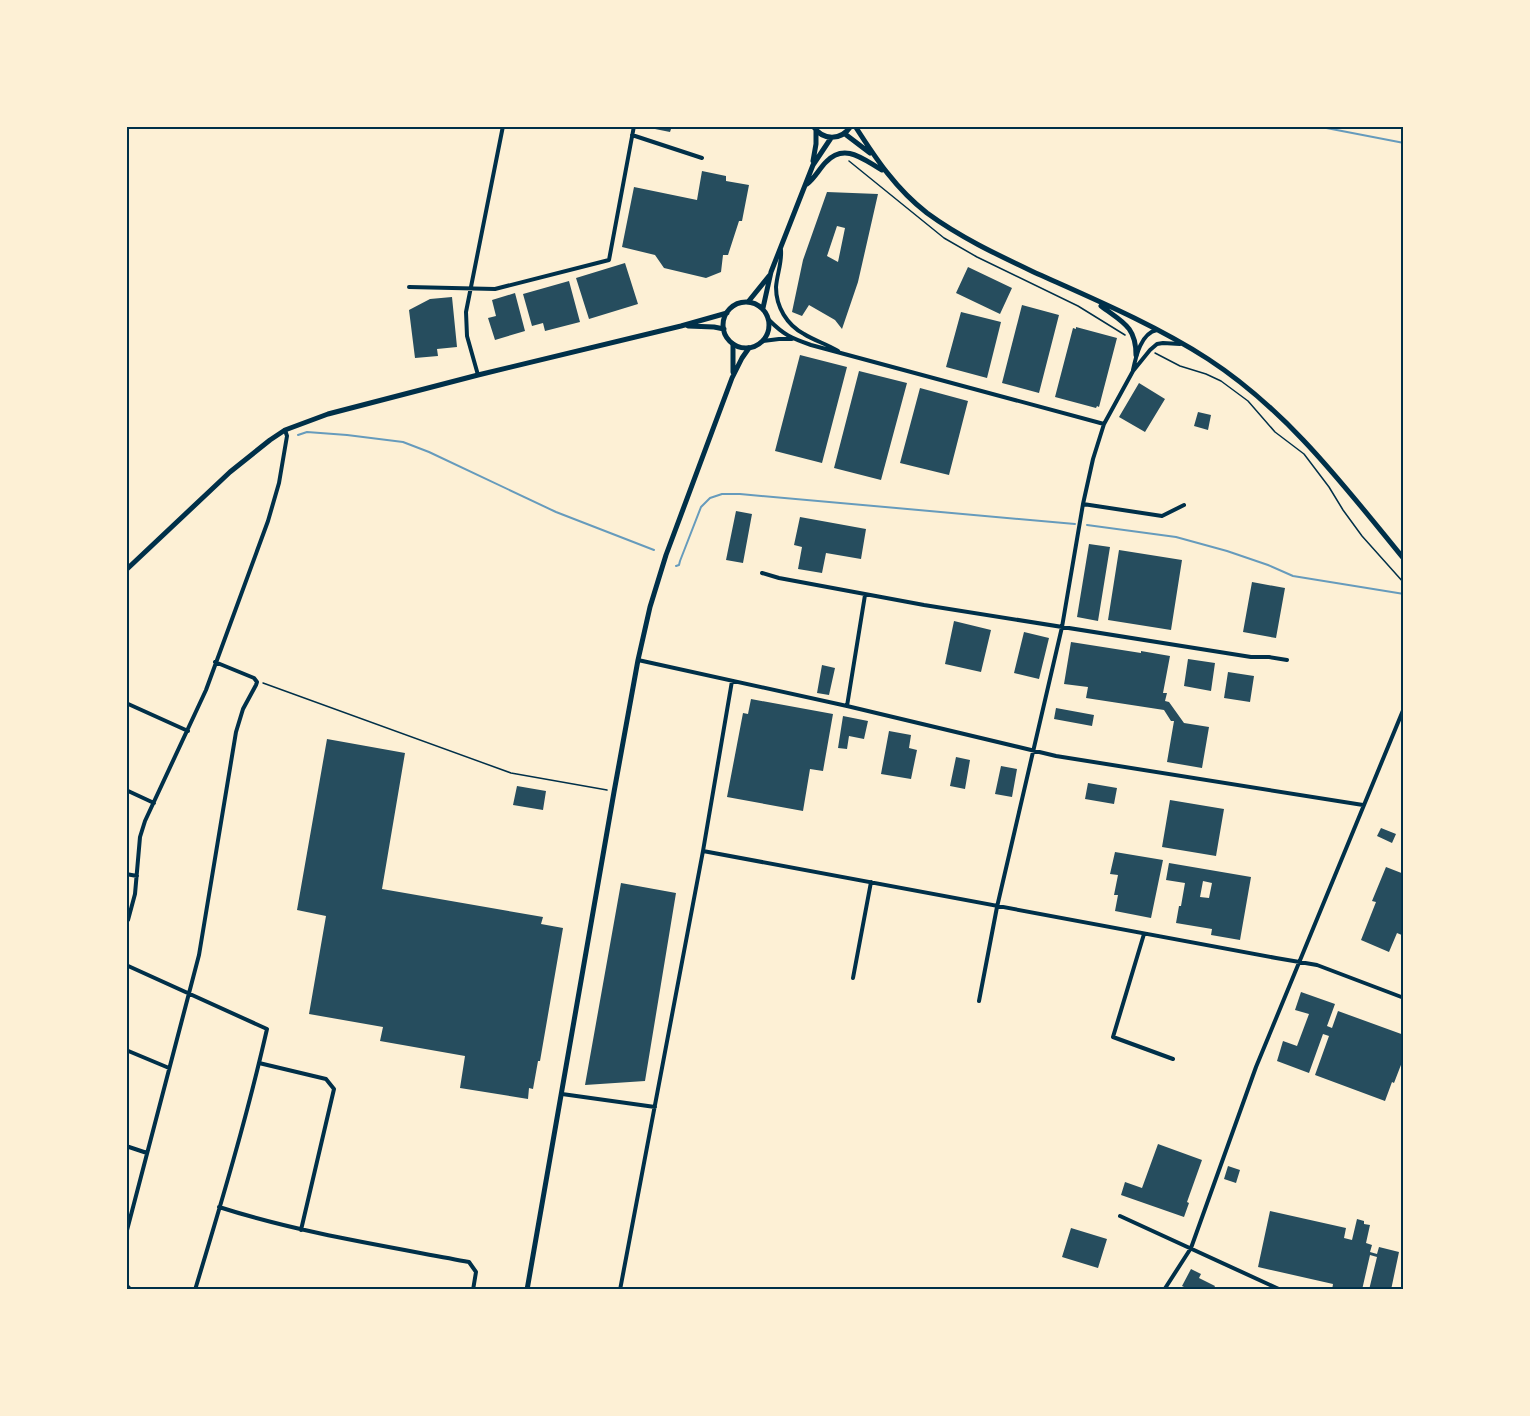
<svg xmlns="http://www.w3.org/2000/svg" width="1530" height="1416" viewBox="0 0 1530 1416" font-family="'PT Sans',sans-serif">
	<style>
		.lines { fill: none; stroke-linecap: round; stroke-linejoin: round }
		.stream { stroke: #669bbc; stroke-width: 2 }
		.building { fill: #264d5e; fill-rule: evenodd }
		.path { stroke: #003049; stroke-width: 1.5 }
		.minor { stroke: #003049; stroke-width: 4 }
		.tertiary { stroke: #003049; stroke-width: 5 }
		.secondary { stroke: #003049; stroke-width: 5 }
		.neatline { fill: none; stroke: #003049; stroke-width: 2 }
	</style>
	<rect width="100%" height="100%" fill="#fdf0d5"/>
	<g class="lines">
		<path class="stream" d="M1316 126 1404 143
			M298 435 307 432 347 435 403 442 429 452 556 512 654 550
			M1087 525 1176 537 1227 551 1268 565 1293 576 1404 594
			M676 566 679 565 680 561 701 507 710 498 722 494H740L1075 524"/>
	</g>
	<path class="building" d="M655 126H672L670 132 655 129Z
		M702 171 726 176V181L749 185 742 221H739L728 255H723L721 272 706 278 664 268 655 255 622 247 634 187 697 200Z
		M827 192 878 194 858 282 842 329 835 320 809 305 802 316 792 312 803 260ZM837 226 845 228 838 262 827 256Z
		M625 263 638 304 589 319 576 278Z
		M968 267 1012 288 1000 314 956 293Z
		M569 281 580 322 545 331 543 323 532 326 523 294Z
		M515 293 525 331 495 340 488 318 496 316 492 300Z
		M452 297 457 347 437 349 438 356 415 358 409 310 430 299Z
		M1022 305 1059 315 1039 393 1002 383Z
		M961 312 1001 322 987 378 946 367Z
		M1076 327 1117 338 1099 407 1097 406 1096 408 1055 397 1073 328 1076 329Z
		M800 355 847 367 822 463 775 451Z
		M859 371 907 383 881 480 834 468Z
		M1139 383 1165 399 1145 432 1119 417Z
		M920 388 968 401 949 475 900 463Z
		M1198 412 1211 415 1208 430 1194 426Z
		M736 511 752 514 743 563 726 560Z
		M800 517 866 529 861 559 826 553 822 573 798 569 802 547 794 545Z
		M1089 544 1110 547 1098 621 1077 617Z
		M1119 550 1182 560 1171 630 1108 620Z
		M1252 582 1285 588 1276 638 1243 632Z
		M954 621 991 630 981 672 945 664Z
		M1024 632 1049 638 1039 679 1014 673Z
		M1071 642 1141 653V651L1170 656 1163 693H1167L1165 701 1169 702 1184 723 1209 727 1202 768 1167 762 1174 721H1171L1164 710 1086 698 1088 687 1064 684Z
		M1188 659 1215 663 1211 691 1184 686Z
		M822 665 835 668 829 695 817 693Z
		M1228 672 1254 676 1250 702 1224 698Z
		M751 699 833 714 823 771 810 769 803 811 727 797 743 713 748 714Z
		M1056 708 1094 715 1092 726 1054 719Z
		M843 716 868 721 864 739 849 736 847 749 838 748Z
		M889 731 911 735 909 748 917 750 911 779 881 774Z
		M327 739 405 753 382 889 543 917 541 924 563 928 540 1061H538L533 1089 529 1088 528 1099 460 1088 465 1056 380 1041 383 1027 309 1014 326 916 297 910Z
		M956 757 970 760 965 789 950 786Z
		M1001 766 1017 769 1012 797 995 794Z
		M1088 783 1117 788 1114 804 1085 799Z
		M517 786 546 791 543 810 513 805Z
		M1170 800 1224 809 1216 856 1162 847Z
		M1381 828 1396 834 1392 843 1377 836Z
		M1115 852 1163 860 1151 918 1115 911 1118 895H1114L1118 875 1110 874Z
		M1169 863 1251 877 1240 940 1211 935 1212 929 1176 923 1179 906H1181L1185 883 1166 880ZM1203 881 1212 883 1209 898 1200 897Z
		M1386 867 1404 874V936L1397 933 1389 952 1361 940 1376 902 1372 901Z
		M621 883 676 893 645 1081 585 1085Z
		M1301 992 1335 1004 1327 1026 1332 1028 1338 1011 1404 1035V1057L1394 1083 1392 1082 1385 1101 1315 1075 1329 1036 1323 1034 1309 1073 1277 1061 1283 1041 1297 1046 1309 1014 1295 1010Z
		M1158 1144 1202 1160 1187 1202 1189 1203 1184 1217 1121 1195 1125 1182 1142 1188Z
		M1228 1166 1240 1170 1236 1183 1224 1179Z
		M1270 1211 1346 1228 1344 1238 1352 1240 1357 1219 1364 1221V1224L1370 1225 1366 1243 1372 1245 1370 1252 1377 1254 1379 1247 1399 1252 1391 1290H1369L1377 1257 1370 1255 1362 1290H1332L1333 1284 1258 1267Z
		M1071 1228 1107 1239 1098 1268 1062 1257Z
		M1191 1269 1201 1274 1199 1278 1215 1286 1213 1290H1190L1182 1286Z"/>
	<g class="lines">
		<path class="path" d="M849 161 944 238 977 257 1078 306 1125 335
			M1155 353 1180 366 1206 374 1221 381 1248 401 1275 432 1304 454 1329 487 1343 510 1362 536 1404 583
			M263 683 511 773 607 790"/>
		<path class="minor" d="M632 135 702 158
			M781 250C782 263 777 274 776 287 776 307 787 325 804 334 815 341 827 344 838 351
			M409 287 495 289 609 260 634 126
			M769 320C784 335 791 338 811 345L1104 424
			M763 341 779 339H792
			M1133 370C1136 356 1141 333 1157 330
			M478 375 467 336 466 312 503 126
			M1083 504 1162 516 1184 505
			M762 573 779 578 924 605 1251 657H1269L1287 660
			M638 660 847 706 1056 756 1363 805
			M126 703 188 731
			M847 706 865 595
			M126 790 154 803
			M703 851 1276 958 1317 965 1404 998
			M126 874 137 876
			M126 921 128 920 135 894 140 837 145 821 206 690 268 521 279 483 287 436 285 430
			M1144 934 1113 1037 1173 1059
			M126 965 267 1029C247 1117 221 1204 195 1290
			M853 978 871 882
			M979 1001 997 907 1062 627 1083 504 1093 459 1104 424 1133 371 1150 350 1157 344 1163 343 1180 344
			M126 1050 169 1068
			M259 1063 326 1079 334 1089 301 1230
			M562 1094 655 1107
			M126 1146 147 1153
			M219 1207C300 1233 385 1246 469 1262L476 1272 473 1290
			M1120 1216 1281 1290
			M126 1234 199 955 236 732 243 709 256 685 257 682 254 678 215 662
			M126 1285 131 1290
			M620 1290 703 851 732 681
			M1164 1290 1191 1248 1256 1067 1404 708"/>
		<path class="tertiary" d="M733 372V344
			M527 1290 614 792 638 660 650 607 666 555 732 378 742 358 749 348"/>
		<path class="secondary" d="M813 126C823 141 841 141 851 126
			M855 126C876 159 896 189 927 213 961 238 1000 256 1038 274 1096 300 1155 325 1208 359 1288 411 1345 487 1404 559
			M845 134 870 153
			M813 161 816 144V130
			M807 184C815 178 819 169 826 162 845 142 864 160 882 170
			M748 302 769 276
			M723 325a23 23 0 1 1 46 0a23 23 0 1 1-46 0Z
			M1101 306C1122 322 1136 326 1136 355
			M763 308 771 272 813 165 831 138
			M688 326 714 327 724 329
			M126 570 230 472 270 440 285 430 328 414 478 375 681 326 727 313"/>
	</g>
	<rect width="1530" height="1416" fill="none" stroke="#fdf0d5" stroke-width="255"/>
	<rect x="128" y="128" width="1274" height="1160" class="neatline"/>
</svg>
